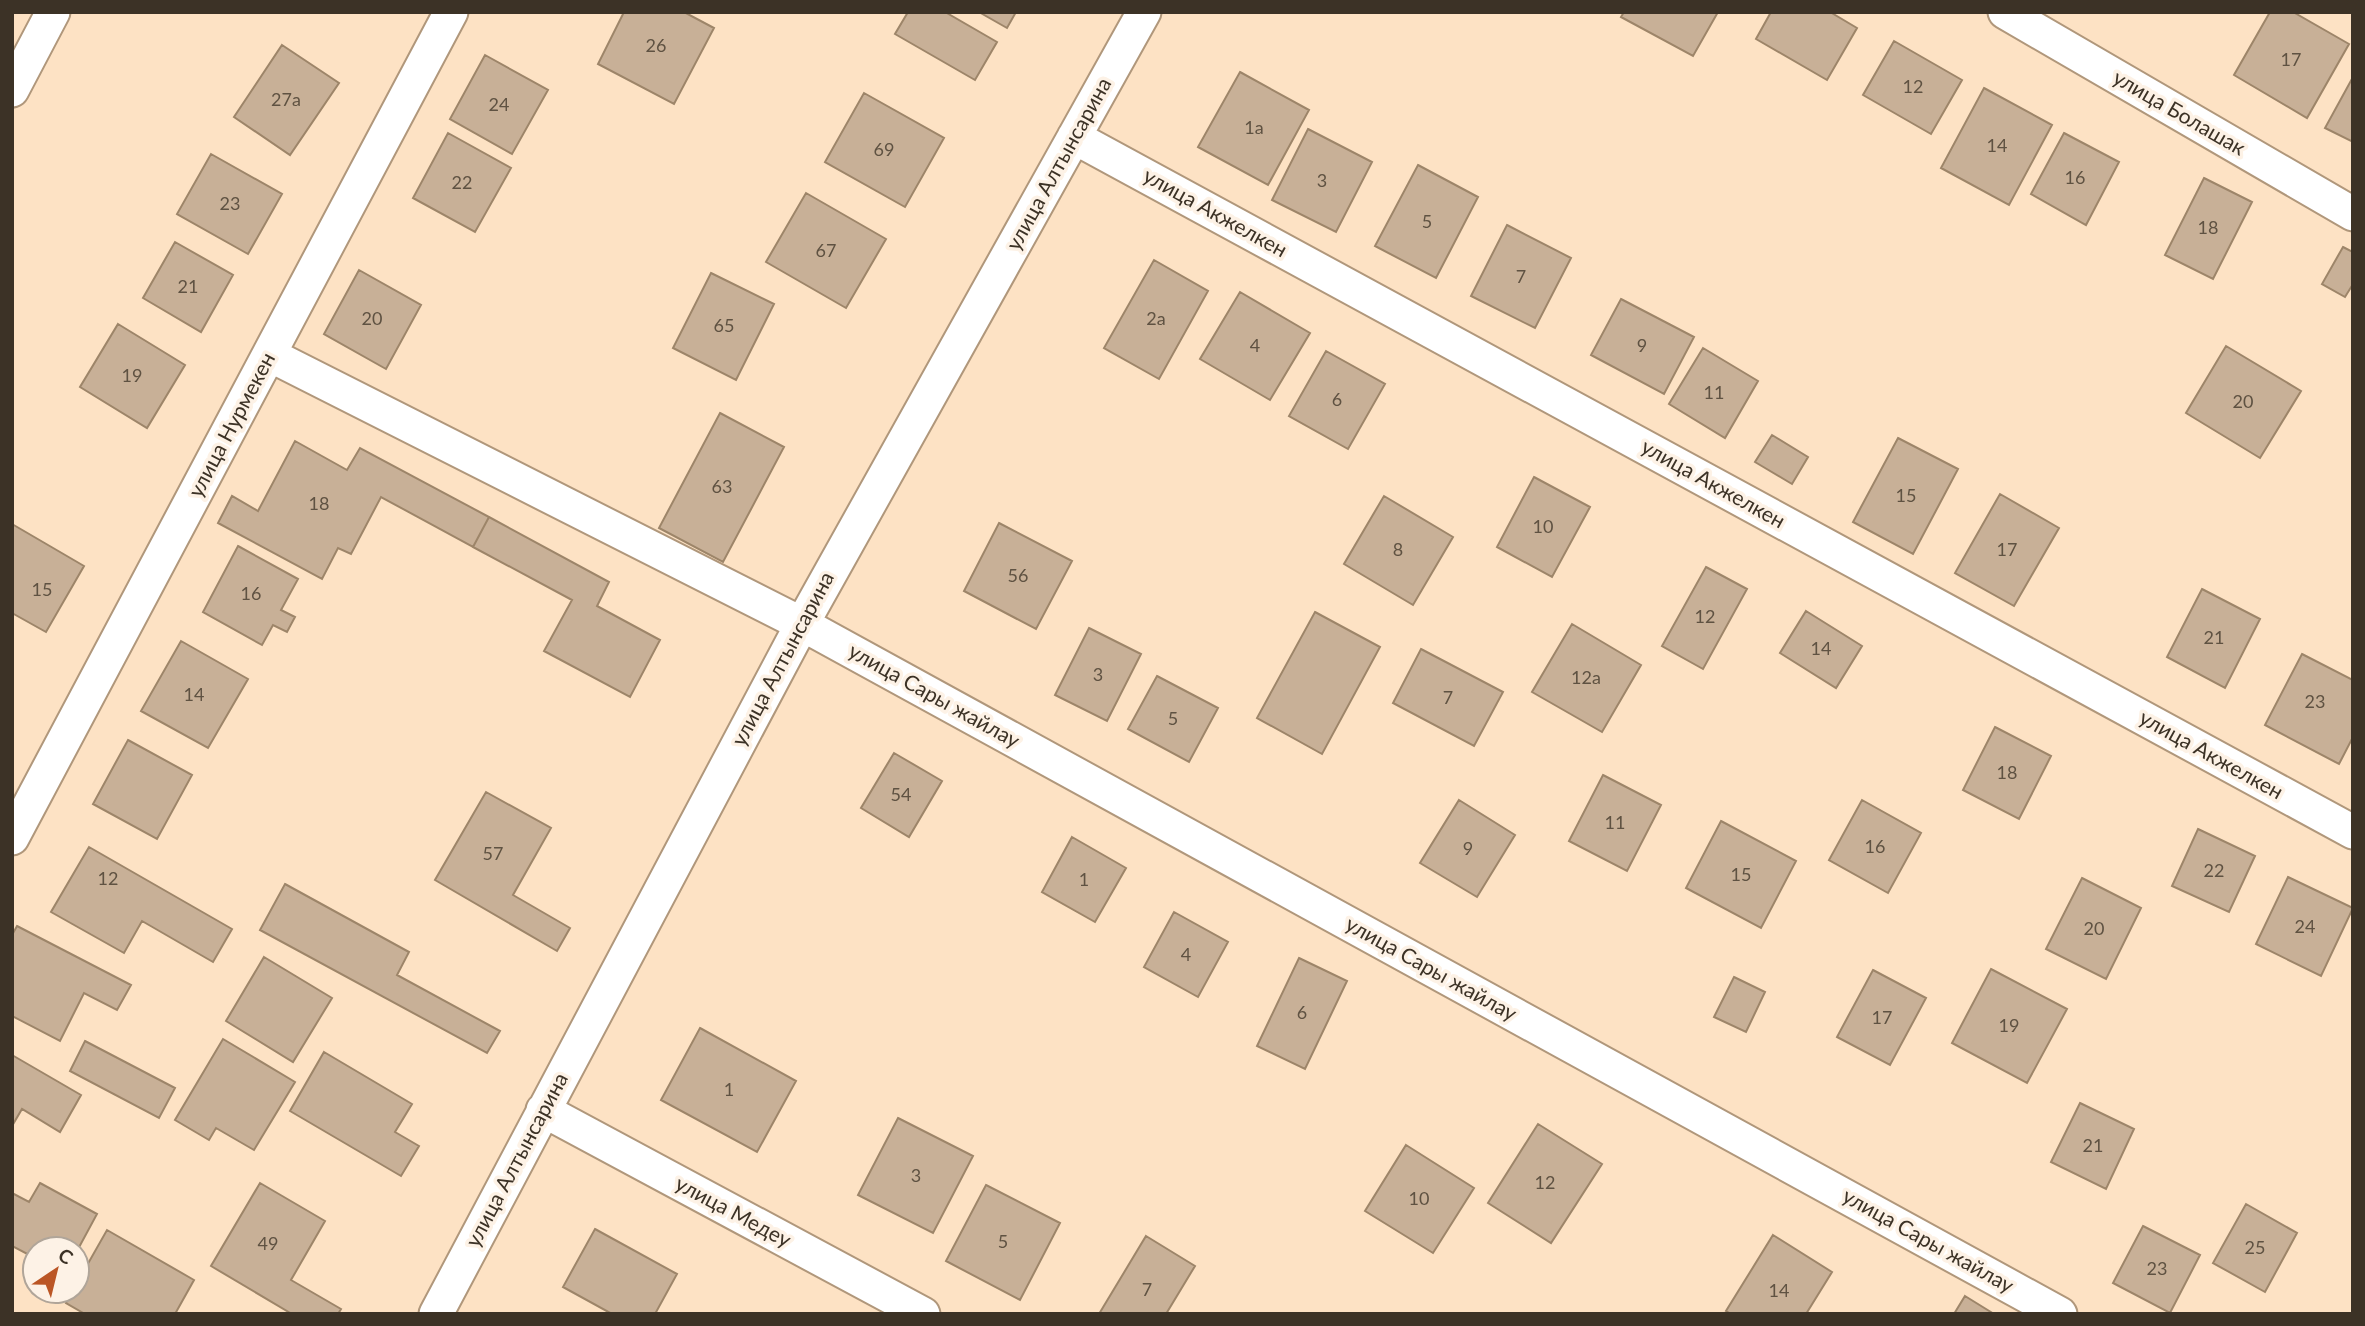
<svg xmlns="http://www.w3.org/2000/svg" width="2365" height="1326" viewBox="0 0 2365 1326" font-family="Lato,sans-serif">
	<style>
		.building { fill: #c8b097; stroke: #9d8569; stroke-width: 2 }
		.lines { fill: none; stroke-linecap: round; stroke-linejoin: round }
		.minor-casing { stroke: #b0977b; stroke-width: 37 }
		.minor { stroke: #fff; stroke-width: 33 }
		.labels { text-anchor: middle; stroke-width: 7; stroke-linejoin: round; paint-order: stroke }
		.number-label { font-size: 18px; fill: #5f5242 }
		.street-label { font-size: 21px; fill: #3c3226; stroke: #fdf2e6 }
	</style>
	<rect width="100%" height="100%" fill="#fde2c4"/>
	<path class="building" d="M624 12H684L714 28 674 104 598 64Z
		M908 12H945L997 42 975 80 895 34Z
		M979 12H1016L1007 28Z
		M1624 12H1718L1693 56 1621 17Z
		M1771 12H1830L1857 28 1827 80 1756 39Z
		M2270 12H2293L2349 44 2307 118 2234 75Z
		M1894 41 1962 80 1931 134 1863 95Z
		M282 45 339 83 290 155 234 117Z
		M485 55 548 90 512 154 450 119Z
		M1240 72 1309 110 1268 185 1198 147Z
		M2353 77V142L2325 128Z
		M1984 88 2052 125 2009 205 1941 168Z
		M864 93 944 138 905 207 825 162Z
		M1308 129 1372 162 1336 232 1272 200Z
		M448 133 511 168 475 232 413 198Z
		M2064 133 2119 162 2086 225 2031 194Z
		M211 154 282 194 248 254 177 214Z
		M1418 165 1478 197 1436 278 1375 246Z
		M2204 178 2252 202 2213 279 2165 255Z
		M806 193 886 239 846 308 766 262Z
		M1507 225 1571 258 1535 328 1471 296Z
		M175 242 233 275 201 332 143 298Z
		M2343 247 2353 252V284L2345 297 2322 284Z
		M1154 260 1208 291 1159 379 1104 348Z
		M359 270 421 305 386 369 324 334Z
		M711 273 774 304 736 380 673 348Z
		M1240 292 1310 333 1270 400 1200 359Z
		M1621 299 1694 337 1664 394 1591 355Z
		M118 324 185 365 147 428 80 387Z
		M2226 346 2301 391 2260 458 2186 413Z
		M1703 348 1758 381 1725 438 1669 404Z
		M1326 351 1385 384 1348 449 1289 416Z
		M720 413 784 447 723 562 659 528Z
		M1772 435 1808 457 1792 484 1755 462Z
		M1898 438 1958 469 1913 554 1853 522Z
		M295 441 347 470 360 448 489 517 473 547 381 497 351 554 338 548 322 579 218 523 232 496 258 511Z
		M1534 477 1590 507 1552 577 1497 547Z
		M2000 494 2059 528 2014 606 1955 573Z
		M1384 496 1453 537 1413 605 1344 564Z
		M489 517 609 582 597 606 660 640 630 697 544 651 572 600 473 547Z
		M999 523 1072 561 1036 629 964 591Z
		M12 524 84 566 46 632 12 613Z
		M238 546 298 579 281 610 295 617 287 632 273 625 262 645 203 612Z
		M1706 567 1747 589 1703 669 1662 646Z
		M2202 589 2260 619 2225 688 2167 657Z
		M1806 611 1862 646 1836 688 1780 653Z
		M1315 612 1380 647 1322 754 1257 718Z
		M1572 624 1641 665 1602 732 1532 692Z
		M1089 628 1141 654 1107 721 1055 695Z
		M181 641 248 679 208 748 141 711Z
		M1421 649 1503 692 1474 746 1393 703Z
		M2302 654 2353 680V737L2339 764 2265 725Z
		M1157 676 1218 708 1189 762 1128 729Z
		M1995 727 2051 756 2019 819 1963 790Z
		M128 740 192 775 157 839 93 804Z
		M894 753 942 781 909 837 861 808Z
		M1603 775 1661 805 1627 871 1569 841Z
		M486 792 551 828 513 895 570 928 557 951 435 880Z
		M1459 800 1515 835 1477 897 1420 863Z
		M1862 800 1921 833 1888 893 1829 860Z
		M1721 821 1796 861 1761 928 1686 888Z
		M2198 829 2255 856 2229 912 2172 886Z
		M1072 837 1126 868 1095 922 1042 892Z
		M89 847 232 929 213 962 142 921 124 953 51 912Z
		M2288 877 2353 908 2321 976 2256 944Z
		M2082 878 2141 908 2106 979 2046 949Z
		M285 884 409 952 397 975 500 1031 487 1053 260 930Z
		M1174 912 1228 942 1198 997 1144 967Z
		M17 926 131 985 117 1010 84 993 60 1041 12 1016V935Z
		M264 957 332 998 293 1062 226 1021Z
		M1299 958 1347 981 1305 1069 1257 1046Z
		M1991 969 2067 1009 2027 1083 1952 1043Z
		M1873 970 1926 998 1890 1065 1837 1037Z
		M1734 977 1765 992 1746 1032 1714 1017Z
		M700 1028 796 1081 757 1152 661 1100Z
		M223 1039 295 1082 254 1150 216 1128 209 1140 175 1120Z
		M85 1041 175 1088 159 1118 70 1071Z
		M324 1052 412 1104 395 1132 419 1146 401 1176 290 1111Z
		M12 1055 81 1095 60 1132 22 1109 12 1126Z
		M2080 1103 2134 1129 2106 1189 2051 1162Z
		M898 1118 973 1156 933 1233 858 1195Z
		M1538 1124 1602 1164 1551 1243 1488 1203Z
		M1406 1145 1474 1188 1433 1253 1365 1211Z
		M40 1183 97 1214 77 1251V1249H35V1258L12 1246V1193L29 1202Z
		M260 1183 325 1221 291 1280 341 1309 338 1314H292L211 1266Z
		M986 1185 1060 1223 1020 1300 946 1261Z
		M2246 1204 2297 1233 2265 1292 2213 1263Z
		M2143 1226 2200 1255 2170 1313 2113 1283Z
		M595 1229 677 1274 655 1314H612L563 1287Z
		M107 1230 194 1280 175 1314H85L66 1303 72 1291H77V1283Z
		M1773 1235 1832 1272 1806 1314H1731L1726 1311Z
		M1146 1236 1195 1266 1166 1314H1099Z
		M1965 1296 1994 1314H1954Z"/>
	<g class="lines">
		<defs>
			<path id="minor" d="M2005 12 2353 214
				M12 90 53 12
				M1074 137 2353 832
				M270 355 802 624 2060 1314
				M12 838 451 12
				M543 1110 923 1314
				M436 1314 802 624 1144 12"/>
		</defs>
		<use href="#minor" class="minor-casing"/>
		<use href="#minor" class="minor"/>
	</g>
	<g class="labels">
		<g class="number-label">
			<text x="656" y="52">26</text>
			<text x="2291" y="66">17</text>
			<text x="1913" y="93">12</text>
			<text x="286" y="106">27а</text>
			<text x="499" y="111">24</text>
			<text x="1254" y="134">1а</text>
			<text x="1997" y="152">14</text>
			<text x="884" y="156">69</text>
			<text x="2075" y="184">16</text>
			<text x="1322" y="187">3</text>
			<text x="462" y="189">22</text>
			<text x="230" y="210">23</text>
			<text x="1427" y="228">5</text>
			<text x="2208" y="234">18</text>
			<text x="826" y="257">67</text>
			<text x="1521" y="283">7</text>
			<text x="188" y="293">21</text>
			<text x="372" y="325">20</text>
			<text x="1156" y="325">2а</text>
			<text x="724" y="332">65</text>
			<text x="1255" y="352">4</text>
			<text x="1642" y="352">9</text>
			<text x="132" y="382">19</text>
			<text x="1714" y="399">11</text>
			<text x="1337" y="406">6</text>
			<text x="2243" y="408">20</text>
			<text x="722" y="493">63</text>
			<text x="1906" y="502">15</text>
			<text x="319" y="510">18</text>
			<text x="1543" y="533">10</text>
			<text x="1398" y="556">8</text>
			<text x="2007" y="556">17</text>
			<text x="1018" y="582">56</text>
			<text x="42" y="596">15</text>
			<text x="251" y="600">16</text>
			<text x="1705" y="623">12</text>
			<text x="2214" y="644">21</text>
			<text x="1821" y="655">14</text>
			<text x="1098" y="681">3</text>
			<text x="1586" y="684">12а</text>
			<text x="194" y="701">14</text>
			<text x="1448" y="704">7</text>
			<text x="2315" y="708">23</text>
			<text x="1173" y="725">5</text>
			<text x="2007" y="779">18</text>
			<text x="901" y="801">54</text>
			<text x="1615" y="829">11</text>
			<text x="1875" y="853">16</text>
			<text x="1468" y="855">9</text>
			<text x="493" y="860">57</text>
			<text x="2214" y="877">22</text>
			<text x="1741" y="881">15</text>
			<text x="108" y="885">12</text>
			<text x="1084" y="886">1</text>
			<text x="2305" y="933">24</text>
			<text x="2094" y="935">20</text>
			<text x="1186" y="961">4</text>
			<text x="1302" y="1019">6</text>
			<text x="1882" y="1024">17</text>
			<text x="2009" y="1032">19</text>
			<text x="729" y="1096">1</text>
			<text x="2093" y="1152">21</text>
			<text x="916" y="1182">3</text>
			<text x="1545" y="1189">12</text>
			<text x="1419" y="1205">10</text>
			<text x="1003" y="1248">5</text>
			<text x="268" y="1250">49</text>
			<text x="2255" y="1254">25</text>
			<text x="2157" y="1275">23</text>
			<text x="1147" y="1296">7</text>
			<text x="1779" y="1297">14</text>
		</g>
		<g class="street-label">
			<text transform="translate(2179 113) rotate(30)" y="7">улица Болашак</text>
			<text transform="translate(1059 164) rotate(-61)" y="7">улица Алтынсарина</text>
			<text transform="translate(1215 213) rotate(29)" y="7">улица Акжелкен</text>
			<text transform="translate(232 425) rotate(-62)" y="7">улица Нурмекен</text>
			<text transform="translate(1713 484) rotate(29)" y="7">улица Акжелкен</text>
			<text transform="translate(783 659) rotate(-62)" y="7">улица Алтынсарина</text>
			<text transform="translate(934 696) rotate(29)" y="7">улица Сары жайлау</text>
			<text transform="translate(2211 755) rotate(29)" y="7">улица Акжелкен</text>
			<text transform="translate(1431 969) rotate(29)" y="7">улица Сары жайлау</text>
			<text transform="translate(517 1160) rotate(-62)" y="7">улица Алтынсарина</text>
			<text transform="translate(733 1212) rotate(28)" y="7">улица Медеу</text>
			<text transform="translate(1928 1241) rotate(29)" y="7">улица Сары жайлау</text>
		</g>
	</g>
	<rect width="2365" height="1326" fill="none" stroke="#3c3226" stroke-width="28"/>
	<g transform="translate(56 1270) rotate(35)"><circle r="33" fill="#fdf2e6" stroke="#b0a599" stroke-width="2"/>
	<path d="M0-5L12 26L0 18L-12 26Z" fill="#bb5625"/>
	<text y="-10" font-size="19" font-weight="bold" text-anchor="middle" fill="#3c3226">С</text>
	</g>
</svg>
